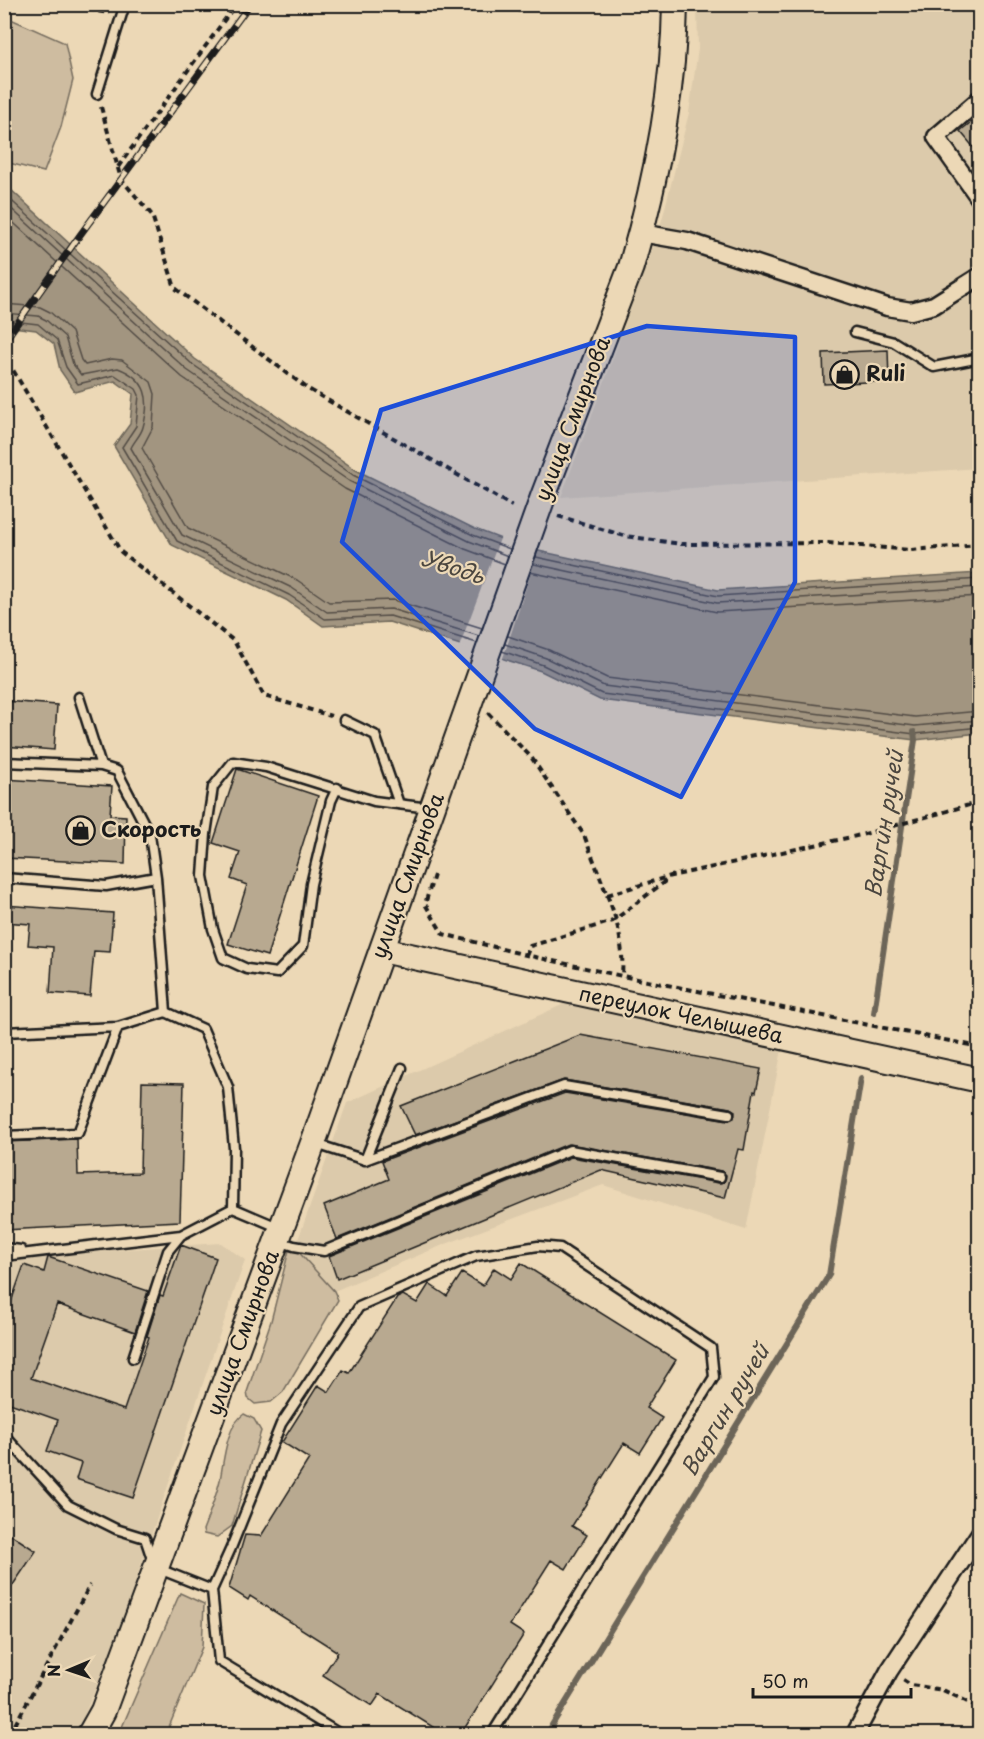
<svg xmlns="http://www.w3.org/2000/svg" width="984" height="1739" viewBox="0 0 984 1739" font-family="'Playpen Sans',sans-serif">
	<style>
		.built { fill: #dccaab }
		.green { fill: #cebca0; stroke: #756c5e; stroke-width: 1.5 }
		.water { fill: #a29580; stroke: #6c6558; stroke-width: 1.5 }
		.pier { fill: #ecd8b6 }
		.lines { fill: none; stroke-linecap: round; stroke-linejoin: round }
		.shore { stroke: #524c44; stroke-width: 1.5 }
		.stream { stroke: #6c6558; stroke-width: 6 }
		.building { fill: #b8a990; stroke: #1c1c1c; stroke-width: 1.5 }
		.lane-casing { stroke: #1c1c1c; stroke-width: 13 }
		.street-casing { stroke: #1c1c1c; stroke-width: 21 }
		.secondary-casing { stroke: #1c1c1c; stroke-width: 28 }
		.path { stroke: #1c1c1c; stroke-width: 4; stroke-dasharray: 6 4.5; stroke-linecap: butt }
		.lane { stroke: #ecd8b6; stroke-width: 8 }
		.street { stroke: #ecd8b6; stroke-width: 16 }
		.secondary { stroke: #ecd8b6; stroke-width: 24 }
		.rail-casing { stroke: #1c1c1c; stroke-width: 7 }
		.rail { stroke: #ecd8b6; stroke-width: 4.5; stroke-dasharray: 14; stroke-linecap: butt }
		.marked { fill: #1d4ed8; fill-opacity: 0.2; stroke: #1d4ed8; stroke-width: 4.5; stroke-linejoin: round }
		.labels { text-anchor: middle; stroke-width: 4.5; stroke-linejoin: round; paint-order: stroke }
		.poi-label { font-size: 21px; font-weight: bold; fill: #1c1c1c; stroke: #ecd8b6; text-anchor: start }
		.street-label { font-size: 21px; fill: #1c1c1c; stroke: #ecd8b6 }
		.water-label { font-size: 22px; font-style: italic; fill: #4b463f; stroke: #ecd8b6 }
	</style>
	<rect width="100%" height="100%" fill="#ecd8b6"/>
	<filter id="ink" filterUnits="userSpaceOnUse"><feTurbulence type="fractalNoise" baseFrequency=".0167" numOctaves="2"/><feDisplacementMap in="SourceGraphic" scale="12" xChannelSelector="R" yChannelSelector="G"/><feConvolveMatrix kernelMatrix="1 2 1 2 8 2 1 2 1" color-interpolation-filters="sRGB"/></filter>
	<g filter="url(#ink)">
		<path class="built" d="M697 5H979V468L561 497 604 383 662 220 689 113 698 49Z
			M588 993 785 1034 746 1230 603 1185 443 1245 334 1291 295 1248 347 1103Z
			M221 1243 245 1260 112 1650 76 1734H5L4 1263 36 1255Z"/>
		<path class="green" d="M5 19 13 20 65 43 73 80 61 127 44 172 5 162Z
			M295 1248 334 1291 338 1300 283 1392 271 1402 255 1404 248 1398 247 1392 271 1321 289 1250Z
			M244 1414 254 1419 261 1431 232 1526 217 1537 204 1534 203 1530C209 1514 216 1497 220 1480 224 1460 226 1426 244 1414Z
			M180 1593 204 1604 202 1647 166 1734H119Z"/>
		<path class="water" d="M5 188 11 190 195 359 356 470 475 529 525 548 718 590 979 573V733L915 740 600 700 541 671 389 622 323 626 286 600 172 545 114 446 130 424 133 394 115 381 75 392 60 370 54 344 36 330 5 326Z"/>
		<path class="pier" d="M501 536 539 548 502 661 459 647Z"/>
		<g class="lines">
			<path class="shore" d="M4 194 192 364 353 475 473 535 510 549
				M4 202 187 370 349 481 469 541 508 556
				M4 214 182 377 345 489 465 549 505 564
				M4 304 40 307 50 312 72 332 81 360 85 365 112 359 122 360 151 382 155 394 153 427 142 448 188 528 297 580 329 602 393 600 482 628
				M4 313 38 316 46 320 65 337 73 364 81 375 118 368C147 379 151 399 143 427 141 435 134 441 131 448L182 535 292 588 327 612 391 609 479 636
				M4 320 38 324 57 340 66 367 78 384 115 375 136 389 139 395 136 426 122 447 177 541 289 595 325 619 390 616 477 643
				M536 557 718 596 980 579
				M534 564 717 603 980 587
				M530 572 717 612 980 596
				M508 636 549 650 607 678 915 717 980 711
				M505 644 546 658 604 686 915 726 980 720
				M502 651 543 665 602 694 915 734 980 727"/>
			<path class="stream" d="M874 1013 915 740 914 732
				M549 1734 552 1725 829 1275 861 1078"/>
		</g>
		<path class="building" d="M980 115V155L960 131Z
			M888 350 889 381 824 384 823 353Z
			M4 701 57 705 54 750 4 746Z
			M237 769 318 796 267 956 228 944 247 885 231 879 240 852 213 843Z
			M4 779 112 786 110 815 126 816 125 864 4 858Z
			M4 905 113 913 110 952 94 951 90 996 50 993 53 947 28 945 30 924 4 922Z
			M580 1035 761 1069 756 1092 754 1091 744 1150 738 1149 725 1198 601 1170 337 1279 329 1256 571 1157 719 1183 724 1182 726 1175 721 1171 568 1144 337 1239 324 1206 389 1179 382 1161 565 1093 728 1120 734 1118 735 1111 730 1108 564 1080 415 1135 401 1106Z
			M142 1082 184 1083 180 1221 4 1230V1142L77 1139 78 1175 140 1173Z
			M181 1245 216 1258 133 1498 76 1479 81 1463 47 1451 58 1420 4 1401V1322L24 1265 44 1272 48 1257 148 1291 135 1332 57 1304 31 1378 124 1410 149 1337 147 1336 160 1295 163 1296Z
			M521 1263 676 1360 646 1408 662 1418 640 1453 624 1443 572 1526 587 1535 566 1569 551 1560 510 1625 524 1634 461 1734H444L380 1694 372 1706 323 1675 338 1652 250 1596 248 1600 229 1588 245 1535 261 1536 309 1459 282 1442 318 1385 329 1392 343 1370 349 1373 397 1298 403 1295 417 1303 429 1284 447 1296 462 1273 483 1286 494 1268 511 1279Z
			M4 1530 36 1551 4 1598Z"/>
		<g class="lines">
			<defs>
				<path id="lane" d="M518 4 519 6 524 4
					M97 94 125 4
					M855 332 894 342 934 367 980 358
					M79 697 101 766
					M344 720 375 735 399 804
					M4 762 101 766 117 771 150 835 156 877 166 1012
					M337 788 331 801 311 884 303 946 277 973 247 969 223 958 213 929 203 876 206 834 213 787 233 762 266 767 374 801 429 808
					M4 878 106 886 156 877
					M4 1032 118 1027 166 1012 203 1029 228 1087 234 1148 233 1208
					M4 1136 78 1133 118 1027
					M316 1144 365 1160 564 1086 729 1114
					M365 1160 402 1068
					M278 1241 294 1246 324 1251 570 1150 720 1177
					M4 1248 21 1250
					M4 1256 181 1235 233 1208 280 1228
					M133 1358 168 1251 181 1235
					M4 1435 68 1505 116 1529 145 1538 152 1559
					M159 1569 212 1590
					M340 1734 219 1661 212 1590 231 1548 281 1424 359 1307 476 1256 538 1246 560 1248 711 1348 714 1377 492 1734"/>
				<path id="street" d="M980 99 936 137 980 199
					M641 233 687 241 887 307 911 311 934 305 980 276
					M855 1734 889 1671 980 1533"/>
				<path id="secondary" d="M382 950 980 1080
					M90 1734 103 1711 313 1143 544 494 631 267C656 181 674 94 675 4"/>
			</defs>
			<use href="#lane" class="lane-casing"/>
			<use href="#street" class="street-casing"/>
			<use href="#secondary" class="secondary-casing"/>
			<path class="path" d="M57 4 109 13
				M101 107 121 179 152 215 175 288 308 389 512 506
				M118 167 236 4
				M4 366 13 370 121 552 234 641 264 696 331 716
				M558 516 625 536 681 544 828 543 910 550 980 545
				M488 713 531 757 584 835 607 895 671 876 861 835 980 802
				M434 875 425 904 443 934 526 955 622 976 980 1047
				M607 895C618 921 624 948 622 977
				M526 956 530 946 613 921 668 879
				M903 1680 911 1685 943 1690 980 1708
				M10 1734 90 1585"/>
			<use href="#lane" class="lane"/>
			<use href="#street" class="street"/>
			<use href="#secondary" class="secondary"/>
			<defs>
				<path id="rail" d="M4 342 80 235 250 4"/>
			</defs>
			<use href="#rail" class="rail-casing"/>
			<use href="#rail" class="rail"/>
		</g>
	</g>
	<path class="marked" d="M647 326 795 337V582L681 797 535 729 342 542 381 410Z"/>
	<defs>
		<symbol id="shop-ring" viewBox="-11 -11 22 22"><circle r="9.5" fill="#ecd8b6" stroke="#1c1c1c" stroke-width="1.5"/><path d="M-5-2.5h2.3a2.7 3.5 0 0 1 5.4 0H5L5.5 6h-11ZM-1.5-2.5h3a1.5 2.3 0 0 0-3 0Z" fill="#1c1c1c"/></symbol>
	</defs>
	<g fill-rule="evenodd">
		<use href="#shop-ring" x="828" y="358" width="33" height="33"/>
		<use href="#shop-ring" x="64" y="814" width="33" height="33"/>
	</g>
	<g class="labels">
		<g class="poi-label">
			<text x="866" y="381">Ruli</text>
			<text x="101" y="837">Скорость</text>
		</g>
		<g class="street-label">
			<text transform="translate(573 419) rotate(-69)" y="7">улица Смирнова</text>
			<text transform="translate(408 876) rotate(-70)" y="7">улица Смирнова</text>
			<text transform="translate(681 1015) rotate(12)" y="7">переулок Челышева</text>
			<text transform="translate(243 1333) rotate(-70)" y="7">улица Смирнова</text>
		</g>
		<g class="water-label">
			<text transform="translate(453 567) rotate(18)" y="8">Уводь</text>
			<text transform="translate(884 824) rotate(-81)" y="8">Варгин ручей</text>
			<text transform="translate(725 1410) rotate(-59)" y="8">Варгин ручей</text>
		</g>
	</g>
	<rect width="984" height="1739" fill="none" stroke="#ecd8b6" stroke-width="24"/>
	<rect x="12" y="12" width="960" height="1715" fill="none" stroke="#1c1c1c" stroke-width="2" filter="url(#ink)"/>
	<g transform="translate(69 1670) rotate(268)" stroke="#ecd8b6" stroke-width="4.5" paint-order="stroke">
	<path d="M0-4.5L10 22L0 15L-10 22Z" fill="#1c1c1c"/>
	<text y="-9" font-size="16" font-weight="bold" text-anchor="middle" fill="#1c1c1c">N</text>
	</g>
	<path d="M753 1688v9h158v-9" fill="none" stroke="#1c1c1c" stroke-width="3"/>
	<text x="762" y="1688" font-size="18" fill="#1c1c1c" stroke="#ecd8b6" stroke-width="4.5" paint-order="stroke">50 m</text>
</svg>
